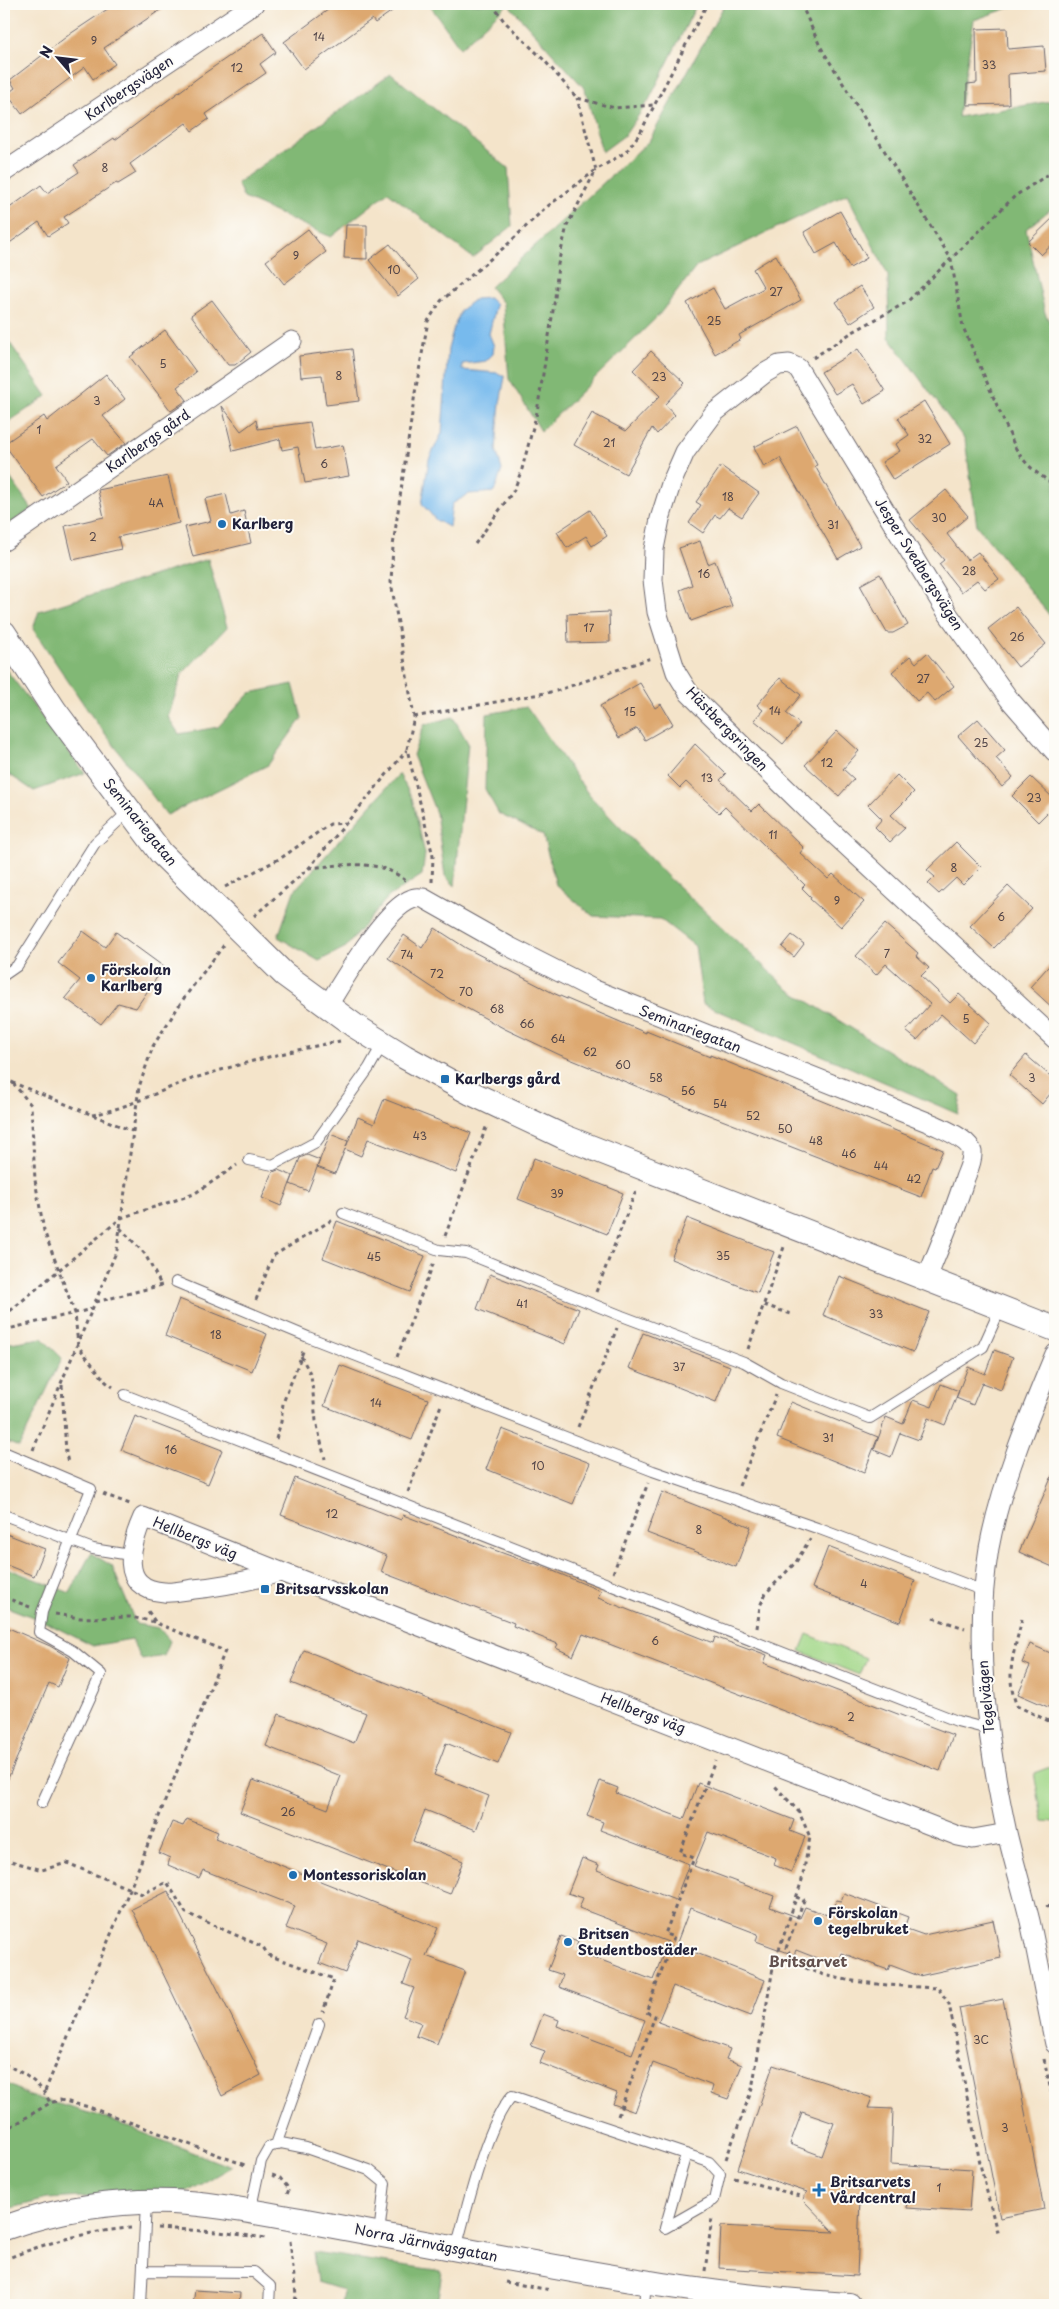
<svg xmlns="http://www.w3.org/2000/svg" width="1059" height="2309" viewBox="0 0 1059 2309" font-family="'Playpen Sans',sans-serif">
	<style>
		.green { fill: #a2d788; stroke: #627c62 }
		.forest { fill: #81b874; stroke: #526d58 }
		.water { fill: #77baed; stroke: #4c6e94 }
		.building { fill: #dda870; fill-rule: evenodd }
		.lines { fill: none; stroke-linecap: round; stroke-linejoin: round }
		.service-casing { stroke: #6c666d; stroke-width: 12 }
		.minor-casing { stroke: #6c666d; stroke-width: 21 }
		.tertiary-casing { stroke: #6c666d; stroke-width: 26 }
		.path { stroke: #6c666d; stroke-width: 3; stroke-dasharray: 4 4; stroke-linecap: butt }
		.service { stroke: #fff; stroke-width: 10 }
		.minor { stroke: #fff; stroke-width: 19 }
		.tertiary { stroke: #fff; stroke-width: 24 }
		.poi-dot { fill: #1f6fb2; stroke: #fdfcf7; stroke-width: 2 }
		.labels { text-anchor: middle; stroke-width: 4; stroke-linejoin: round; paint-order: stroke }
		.number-label { font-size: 11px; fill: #514448 }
		.street-label { font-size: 14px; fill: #22223b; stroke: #fdfcf7 }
		.poi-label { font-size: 14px; font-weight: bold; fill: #22223b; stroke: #fdfcf7; text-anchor: start }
		.neighbourhood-label { font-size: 15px; font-weight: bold; fill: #63514e; stroke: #fdfcf7 }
	</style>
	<rect width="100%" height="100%" fill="#fdfcf7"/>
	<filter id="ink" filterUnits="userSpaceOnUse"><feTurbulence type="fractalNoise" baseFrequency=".02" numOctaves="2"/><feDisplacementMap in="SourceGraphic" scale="10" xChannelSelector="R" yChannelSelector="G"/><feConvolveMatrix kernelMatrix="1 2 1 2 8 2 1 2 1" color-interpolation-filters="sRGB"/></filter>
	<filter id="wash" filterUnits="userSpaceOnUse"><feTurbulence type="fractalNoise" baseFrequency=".0096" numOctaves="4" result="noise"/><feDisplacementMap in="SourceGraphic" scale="20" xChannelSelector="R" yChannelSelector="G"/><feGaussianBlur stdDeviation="1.12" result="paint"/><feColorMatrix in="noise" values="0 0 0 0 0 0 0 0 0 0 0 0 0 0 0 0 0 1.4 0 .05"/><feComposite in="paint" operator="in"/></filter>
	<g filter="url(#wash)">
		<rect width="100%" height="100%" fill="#f4e4ca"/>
		<path class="green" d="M807 1634 866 1658 859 1675 800 1651Z
			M1050 1767 1055 1769V1822L1043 1821 1034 1773Z"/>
		<path class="forest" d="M429 4H697L649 100 625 135 602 152 585 89 508 4 460 48Z
			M725 4H1020L974 20 958 117 1051 101 1055 116V206L1026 229 1045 313 1055 332V622L977 526 965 440 889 337 888 275 847 194 697 266 658 316 541 431 509 379 503 303 490 287 649 141Z
			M391 74 508 168 512 226 473 258 388 192 331 237 244 198 237 183Z
			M5 336 47 396 4 425V337Z
			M4 469 32 509 4 528Z
			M208 559 227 627 182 674 168 717 179 734 218 727 250 693 293 684 302 718 268 765 167 815 91 715 33 629 39 611Z
			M4 667 85 773 34 791 4 771Z
			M527 707 589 795 668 877 788 989 961 1096 958 1114 703 1004 695 946 660 919 593 916 556 885 543 835 499 814 485 789 487 714Z
			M453 717 468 743 455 886 445 876 436 813 413 755 424 725Z
			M399 774 412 798 425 854 422 875 388 897 346 947 319 961 278 937 294 891Z
			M42 1338 62 1358 19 1447 4 1441V1344Z
			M91 1553 112 1566 136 1624 159 1628 170 1641 164 1656 142 1660 131 1639 93 1646 43 1621 4 1606V1567L70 1593Z
			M4 2082 30 2096 100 2116 231 2167 189 2191 47 2199 4 2210Z
			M313 2252 442 2271 437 2305H341L343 2290 317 2282Z"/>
		<path class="water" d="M489 298 496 305 489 334 494 346 493 354 486 361 462 364V370L498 373 505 377 500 403 496 449 502 470 494 492 469 494 452 504 449 527 436 520 422 504 429 459 442 433 448 349 454 327 461 310 475 299Z"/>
		<g id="blocks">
			<path class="building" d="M115 4H169L104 48 115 64 93 79 85 67 22 114 7 94 15 88 10 80 70 34Z
				M336 4H402L375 23 372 19 304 69 284 42Z
				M1007 28 1008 49 1044 46 1046 71 1008 74 1009 104 967 105V84L977 83 976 29Z
				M263 33 276 52 260 64 266 73 206 114 209 119 192 131 186 123 130 164 136 173 118 184 116 183 64 217 68 223 48 236 39 222 4 247V212L41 185 47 193 79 172 74 165 114 138 115 140 199 77Z
				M840 211 867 258 850 268 836 243 816 254 804 232Z
				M1055 216V242L1041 255 1028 242Z
				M346 225H367V259L344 258Z
				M308 229 326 252 284 284 266 261Z
				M390 244 419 279 398 296 369 260Z
				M776 255 801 300 739 335 741 339 715 354 687 303 713 288 725 309 764 288 753 269Z
				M860 286 874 307 850 323 836 302Z
				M212 300 251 352 235 365H228L191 315Z
				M165 330 196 372 177 387 187 400 171 411 130 357Z
				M352 349 359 401 326 405 322 375 301 377 299 356Z
				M858 349 885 391 864 404 852 384 835 394 821 372Z
				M651 351 685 383 665 404 675 415 657 434 652 428 626 474 574 445 592 413 626 431 660 396 633 370Z
				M106 374 125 399 103 416 126 443 107 456 93 439 56 465 67 481 43 497 4 444 44 416 47 421Z
				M924 401 950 444 893 480 882 462 900 451 896 444 909 435 898 418Z
				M222 406 241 431 256 420 258 429 310 422 315 450 343 445 349 476 305 483 298 447 282 450 280 439 233 451Z
				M797 426 817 465 815 466 860 546 838 559 780 458 764 467 754 447Z
				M721 466 759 493 742 517 728 508 720 518 715 515 703 533 689 523 701 505 696 502Z
				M168 476 179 523 118 537 121 549 73 560 65 526 104 517 98 490Z
				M946 490 968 516 947 534 967 560 978 552 999 579 985 589 977 580 961 592 939 564 944 560 910 520Z
				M226 494 231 515 244 511 251 543 193 557 185 527 211 521 205 499Z
				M590 510 607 536 592 546 586 536 567 548 557 532Z
				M700 541 708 564 715 561 732 606 691 621 680 590 692 585 679 548Z
				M880 574 908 625 893 633H887L860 585Z
				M1016 607 1046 644 1018 667 988 629Z
				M609 612 610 642 568 643 567 614Z
				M927 653 954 686 935 702 927 693 917 701 892 672 910 656 916 663Z
				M780 678 801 695 786 713 800 724 783 744 754 720 763 710 757 705Z
				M640 683 655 708 661 704 673 724 645 740 637 728 619 738 600 706Z
				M978 719 1005 750 996 758 1013 777 1002 787 958 736Z
				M837 731 859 751 843 769 854 779 839 796 805 765Z
				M695 744 726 774 720 780 752 811 759 804 804 848 800 853 828 879 833 874 864 902 841 927 810 899 811 897 802 888 805 885 725 807 719 813 686 782 680 788 668 776Z
				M897 775 914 792 891 815 905 828 890 842 875 827 882 819 868 805Z
				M1031 777 1055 800V805L1038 822 1012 796Z
				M956 842 981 867 963 885 956 878 939 894 928 884 935 877 927 870Z
				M1008 886 1032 909 994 948 970 926Z
				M885 924 918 953 916 956 929 968 921 976 950 1003 959 994 991 1023 973 1043 941 1014 917 1040 906 1031 930 1004 886 964 876 975 856 956Z
				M435 928 466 948 553 993 646 1033V1031L710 1057V1055L943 1150 935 1168 932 1167 921 1197 670 1100 560 1055 505 1029 448 998 388 958 404 935 422 948Z
				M83 931 105 947 116 932 164 967 136 1008 118 1003 101 1024 65 998 80 980 58 963Z
				M792 935 804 944 794 957 782 947Z
				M1055 959V1010L1030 987Z
				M1026 1055 1055 1080V1088L1042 1104 1009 1075Z
				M384 1099 471 1133 456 1173 368 1139 361 1156 345 1149 335 1174 317 1167 330 1134 348 1141 346 1147 358 1117 374 1124Z
				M307 1155 320 1160 308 1191 290 1184 300 1158Z
				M534 1158 623 1193 607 1234 518 1199Z
				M278 1170 293 1176 281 1206 262 1198 273 1172Z
				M687 1218 774 1252 758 1293 671 1259Z
				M337 1221 425 1256 410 1292 323 1258Z
				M490 1274 579 1309 565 1344 477 1309Z
				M839 1276 929 1312 913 1352 823 1315Z
				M179 1299 267 1334 252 1371 165 1336Z
				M643 1333 730 1366 716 1402 629 1368Z
				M994 1350 1013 1357 1001 1390 982 1383 973 1405 956 1398 968 1367 985 1374Z
				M340 1365 428 1399 412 1440 324 1406Z
				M941 1384 959 1391 945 1425 928 1418 919 1440 900 1433 891 1457 874 1450 886 1417 903 1424 913 1400 932 1407Z
				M791 1402 878 1437 864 1473 777 1438Z
				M135 1416 222 1450 208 1484 121 1450Z
				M502 1429 590 1463 573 1504 486 1469Z
				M1055 1469V1568L1019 1552Z
				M295 1478 401 1520 403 1515 486 1547 533 1564 534 1563 601 1591 598 1598 713 1643 715 1637 750 1650 751 1649 767 1655 764 1663 953 1735 940 1771 583 1634 573 1656 556 1648 558 1644 513 1626 514 1623 381 1572 387 1556 281 1515Z
				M662 1492 751 1527 736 1567 647 1533Z
				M4 1533 45 1549 34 1576 4 1564Z
				M828 1547 915 1581 900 1622 812 1588Z
				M4 1626 50 1646 70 1658 58 1687 49 1683 4 1788Z
				M1030 1644 1055 1655V1710L1018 1694 1030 1666 1022 1663Z
				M304 1650 511 1732 498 1764 446 1743 434 1775 489 1796 476 1830 425 1810 413 1841 463 1861 450 1894 240 1812 253 1780 328 1809 341 1776 266 1746 279 1714 354 1743 366 1713 291 1683Z
				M600 1781 618 1788 616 1793 684 1819 698 1783 794 1820 790 1831 805 1837 791 1872 774 1865 776 1858 708 1832 694 1866 774 1896 770 1907 800 1918 805 1907 830 1916 837 1900 841 1901 844 1893 908 1917 904 1928 924 1935 993 1920 1001 1958 919 1976 890 1965 888 1970 842 1953 837 1966 796 1950 794 1955 756 1941 758 1934 690 1908 676 1945 765 1980 751 2016 673 1986 658 2022 730 2049 726 2059 742 2065 728 2099 711 2093 713 2086 653 2063 635 2112 613 2104 617 2093 540 2063 545 2051 531 2046 543 2014 559 2020 557 2026 632 2054 645 2020 559 1987 563 1975 548 1970 561 1936 578 1942 575 1950 653 1980 668 1942 579 1908 583 1898 568 1893 582 1858 599 1865 597 1870 675 1900 689 1864 600 1830 603 1822 587 1816Z
				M187 1819 218 1832 215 1839 438 1928 426 1956 465 1971 437 2044 416 2036 421 2023 403 2016 414 1988 403 1984 412 1960 358 1939 345 1973 319 1963 327 1944 286 1928 295 1906 203 1870 199 1878 168 1865 170 1858 159 1853 172 1822 183 1826Z
				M168 1891 261 2075 222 2096 132 1909Z
				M1003 1999 1044 2209 1000 2218 959 2008Z
				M773 2065 872 2098 868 2108 893 2109 891 2164 972 2169 969 2212 907 2208 908 2200 860 2198 857 2276 719 2268 721 2226 834 2232 803 2200 807 2192 738 2169ZM802 2112 834 2123 822 2156 790 2144Z
				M195 2290 240 2293 239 2305H193Z"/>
		</g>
	</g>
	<g filter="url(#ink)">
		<use href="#blocks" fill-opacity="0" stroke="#6c666d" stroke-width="1"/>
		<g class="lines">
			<defs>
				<path id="service" d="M4 975 17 966 95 843 129 811
					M249 1160 273 1165 316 1142 369 1068 383 1043
					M343 1213 439 1250 466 1253 622 1316 744 1362 781 1383 870 1418 983 1347 1001 1307
					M176 1282 308 1337 653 1471 817 1528 984 1591
					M125 1395 957 1721 988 1729
					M4 1452 91 1489 42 1612 39 1632 73 1651 101 1674 42 1803
					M4 1515 93 1549 130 1555
					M276 2145 319 2024
					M250 2212 261 2161 269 2147 281 2143 306 2148 369 2170 385 2183 379 2234
					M665 2228 686 2154
					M456 2249C466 2211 487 2122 512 2096L709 2162 720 2174 714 2200 665 2228
					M143 2271 254 2272 270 2286 269 2305
					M141 2305 146 2203
					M644 2305 646 2283"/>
				<path id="minor" d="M4 172 254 4
					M4 541 292 341
					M1055 752 1009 699 948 614 798 368 789 364 779 365 765 373 714 413 685 452 671 484 660 519 654 549 653 580 657 612 676 672 689 693 708 712 806 808 1055 1039
					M328 1005C343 981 385 908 412 899 415 897 419 898 423 898L508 946 595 990 935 1125C945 1130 970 1140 972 1152 973 1160 968 1170 965 1178 954 1213 940 1246 926 1280
					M1055 1354C1030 1414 1001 1483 989 1548 973 1643 987 1740 1007 1833 1014 1863 1023 1892 1030 1921 1039 1962 1046 2003 1055 2044
					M281 1572 143 1517C131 1544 117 1589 164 1592 173 1593 185 1590 194 1589 224 1586 252 1580 281 1572L958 1836 973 1839 1007 1833"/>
				<path id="tertiary" d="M4 633 55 711 161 853 284 974 355 1026 405 1057 471 1093 562 1136 1055 1329
					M4 2228C57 2209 117 2200 173 2202 216 2204 259 2213 301 2220 360 2231 419 2242 479 2253 601 2276 724 2298 849 2305"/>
			</defs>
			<use href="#service" class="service-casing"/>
			<use href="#minor" class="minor-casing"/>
			<use href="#tertiary" class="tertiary-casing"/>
			<path class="path" d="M492 4 504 21 544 60 577 98 615 108 654 105
				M801 4 820 46 951 259 963 327 1015 447C1025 465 1037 474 1055 485
				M813 358 851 333 907 302 1015 196 1055 170
				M475 544 514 490 522 469 537 412 555 298 558 264 567 226 596 170 577 98
				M414 717 556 691 651 658
				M309 868C341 865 380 858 406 881
				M432 882 433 856 407 749 414 717 391 582 393 546 415 393 428 321 441 301 508 244 544 209 596 170 626 152 640 133 707 4
				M225 887 281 858 330 824 347 823
				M254 916 309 868 407 750
				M4 1079 132 1131
				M13 1083 31 1105 35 1180 44 1231 75 1313 78 1346 106 1382 113 1387
				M92 1115C128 1108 159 1091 192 1079 241 1063 290 1051 340 1041
				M120 1228 145 1254 160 1283
				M445 1236 487 1125
				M596 1292 637 1188
				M256 1300 273 1256 332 1220
				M96 1302 162 1285
				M764 1305 791 1314
				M4 1316 121 1218 194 1194 237 1165
				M4 1330 92 1309
				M748 1349 785 1244
				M301 1356 311 1375 316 1421 325 1459
				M397 1357 434 1262
				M62 1385 66 1453 68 1463
				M578 1427 617 1328
				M276 1439 281 1422 283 1403 304 1349
				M33 1450 117 1250 139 1087 153 1046 184 998 224 945
				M739 1486 776 1395
				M408 1492 441 1405
				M103 1494 130 1504
				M613 1573 648 1483
				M4 1597 30 1607
				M55 1614 80 1618 130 1617 156 1622
				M933 1618 965 1628
				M1022 1619C1015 1650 1004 1675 1017 1706L1055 1724
				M757 1628 760 1606 766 1593 796 1562 810 1539
				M4 1859 42 1870 67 1863 142 1894 167 1882 186 1913 263 1947 268 1955 334 1979 323 2012
				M796 1897 804 1900 786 1948C789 1953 793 1960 797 1963 827 1984 902 1986 938 1988L949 2004 981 2168 998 2236
				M1046 1907 1055 1905
				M1044 2059 1055 2109
				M4 2064C24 2073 41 2083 50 2103
				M45 2091 130 1889 225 1651 156 1623 146 1608
				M618 2116 655 2016 646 2012 674 1937 665 1934 694 1858 680 1853 715 1761
				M4 2131 50 2103 60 2100 89 2107 245 2165
				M726 2159 752 2089 773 1968 802 1880 810 1837 799 1812 775 1786
				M272 2175 280 2178 289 2189 286 2197
				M734 2178 804 2197
				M157 2228 218 2232 266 2238
				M290 2241 296 2295 295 2305
				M4 2260C44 2243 88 2231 131 2228
				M705 2271 712 2218
				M505 2282 551 2290"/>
			<use href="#service" class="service"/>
			<use href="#minor" class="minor"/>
			<use href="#tertiary" class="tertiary"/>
		</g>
	</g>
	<g class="poi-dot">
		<circle cx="222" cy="524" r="5"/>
		<circle cx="91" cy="978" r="5"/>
		<rect x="440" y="1074" width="10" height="10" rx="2.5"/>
		<rect x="260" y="1584" width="10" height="10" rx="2.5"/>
		<circle cx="293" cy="1875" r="5"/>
		<circle cx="818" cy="1921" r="5"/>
		<circle cx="568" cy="1942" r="5"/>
		<path d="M816.5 2182.5h5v5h5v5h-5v5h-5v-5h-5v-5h5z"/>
	</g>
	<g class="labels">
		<g class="number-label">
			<text x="319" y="41">14</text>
			<text x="94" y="45">9</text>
			<text x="989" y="69">33</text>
			<text x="237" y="72">12</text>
			<text x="105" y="172">8</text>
			<text x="296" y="260">9</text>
			<text x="394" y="274">10</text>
			<text x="776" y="296">27</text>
			<text x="714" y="325">25</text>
			<text x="163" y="368">5</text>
			<text x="339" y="380">8</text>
			<text x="659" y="381">23</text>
			<text x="97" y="405">3</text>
			<text x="39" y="434">1</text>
			<text x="925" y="443">32</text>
			<text x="609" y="447">21</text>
			<text x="324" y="468">6</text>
			<text x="728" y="501">18</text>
			<text x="156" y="507">4A</text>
			<text x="939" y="522">30</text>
			<text x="833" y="529">31</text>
			<text x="93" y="541">2</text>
			<text x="969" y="575">28</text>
			<text x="704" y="578">16</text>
			<text x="589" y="632">17</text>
			<text x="1017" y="641">26</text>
			<text x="923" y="683">27</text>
			<text x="775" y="715">14</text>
			<text x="630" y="716">15</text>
			<text x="981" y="747">25</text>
			<text x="827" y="767">12</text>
			<text x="707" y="782">13</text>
			<text x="1034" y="802">23</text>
			<text x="773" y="839">11</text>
			<text x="954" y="872">8</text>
			<text x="837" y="905">9</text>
			<text x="1001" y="921">6</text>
			<text x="887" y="958">7</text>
			<text x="407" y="959">74</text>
			<text x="437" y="978">72</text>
			<text x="466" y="996">70</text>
			<text x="497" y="1013">68</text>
			<text x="966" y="1023">5</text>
			<text x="527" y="1028">66</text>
			<text x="558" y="1043">64</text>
			<text x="590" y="1056">62</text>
			<text x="623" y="1069">60</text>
			<text x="656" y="1082">58</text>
			<text x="1032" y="1082">3</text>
			<text x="688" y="1095">56</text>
			<text x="720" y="1108">54</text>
			<text x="753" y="1120">52</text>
			<text x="785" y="1133">50</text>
			<text x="420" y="1140">43</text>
			<text x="816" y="1145">48</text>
			<text x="849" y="1158">46</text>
			<text x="881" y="1170">44</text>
			<text x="914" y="1183">42</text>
			<text x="557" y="1198">39</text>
			<text x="723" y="1260">35</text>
			<text x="374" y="1261">45</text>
			<text x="522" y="1308">41</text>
			<text x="876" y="1318">33</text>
			<text x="216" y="1339">18</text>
			<text x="679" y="1371">37</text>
			<text x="376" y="1407">14</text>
			<text x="828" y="1442">31</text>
			<text x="171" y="1454">16</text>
			<text x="538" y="1470">10</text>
			<text x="332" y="1518">12</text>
			<text x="699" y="1534">8</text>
			<text x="864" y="1588">4</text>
			<text x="655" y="1645">6</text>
			<text x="851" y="1721">2</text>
			<text x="288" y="1816">26</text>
			<text x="981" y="2044">3C</text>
			<text x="1005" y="2132">3</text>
			<text x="939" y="2192">1</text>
		</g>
		<g class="street-label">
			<text transform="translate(129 88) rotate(-34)" y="5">Karlbergsvägen</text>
			<text transform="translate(148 441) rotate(-35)" y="5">Karlbergs gård</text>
			<text transform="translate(919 564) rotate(58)" y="5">Jesper Svedbergsvägen</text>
			<text transform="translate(727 729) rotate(46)" y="5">Hästbergsringen</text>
			<text transform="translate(140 822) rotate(51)" y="5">Seminariegatan</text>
			<text transform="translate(690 1029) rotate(21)" y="5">Seminariegatan</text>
			<text transform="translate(195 1538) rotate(22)" y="5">Hellbergs väg</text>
			<text transform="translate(986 1697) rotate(-95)" y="5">Tegelvägen</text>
			<text transform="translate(643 1713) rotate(21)" y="5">Hellbergs väg</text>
			<text transform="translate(426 2243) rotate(11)" y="5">Norra Järnvägsgatan</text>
		</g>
		<g class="poi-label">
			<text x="232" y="529">Karlberg</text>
			<text x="101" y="975">Förskolan<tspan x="101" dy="16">Karlberg</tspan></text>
			<text x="455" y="1084">Karlbergs gård</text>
			<text x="275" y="1594">Britsarvsskolan</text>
			<text x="303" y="1880">Montessoriskolan</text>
			<text x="828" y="1918">Förskolan<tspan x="828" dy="16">tegelbruket</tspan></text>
			<text x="578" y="1939">Britsen<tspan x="578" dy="16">Studentbostäder</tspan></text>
			<text x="830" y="2187">Britsarvets<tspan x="830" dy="16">Vårdcentral</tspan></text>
		</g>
		<g class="neighbourhood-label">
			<text x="808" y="1967">Britsarvet</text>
		</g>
	</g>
	<rect width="1059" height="2309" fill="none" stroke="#fdfcf7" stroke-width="20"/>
	<g transform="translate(58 58) rotate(298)" stroke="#fdfcf7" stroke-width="4" paint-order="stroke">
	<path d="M0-4L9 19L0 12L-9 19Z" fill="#22223b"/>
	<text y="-8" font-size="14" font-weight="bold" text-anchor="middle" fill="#22223b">N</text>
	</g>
</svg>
